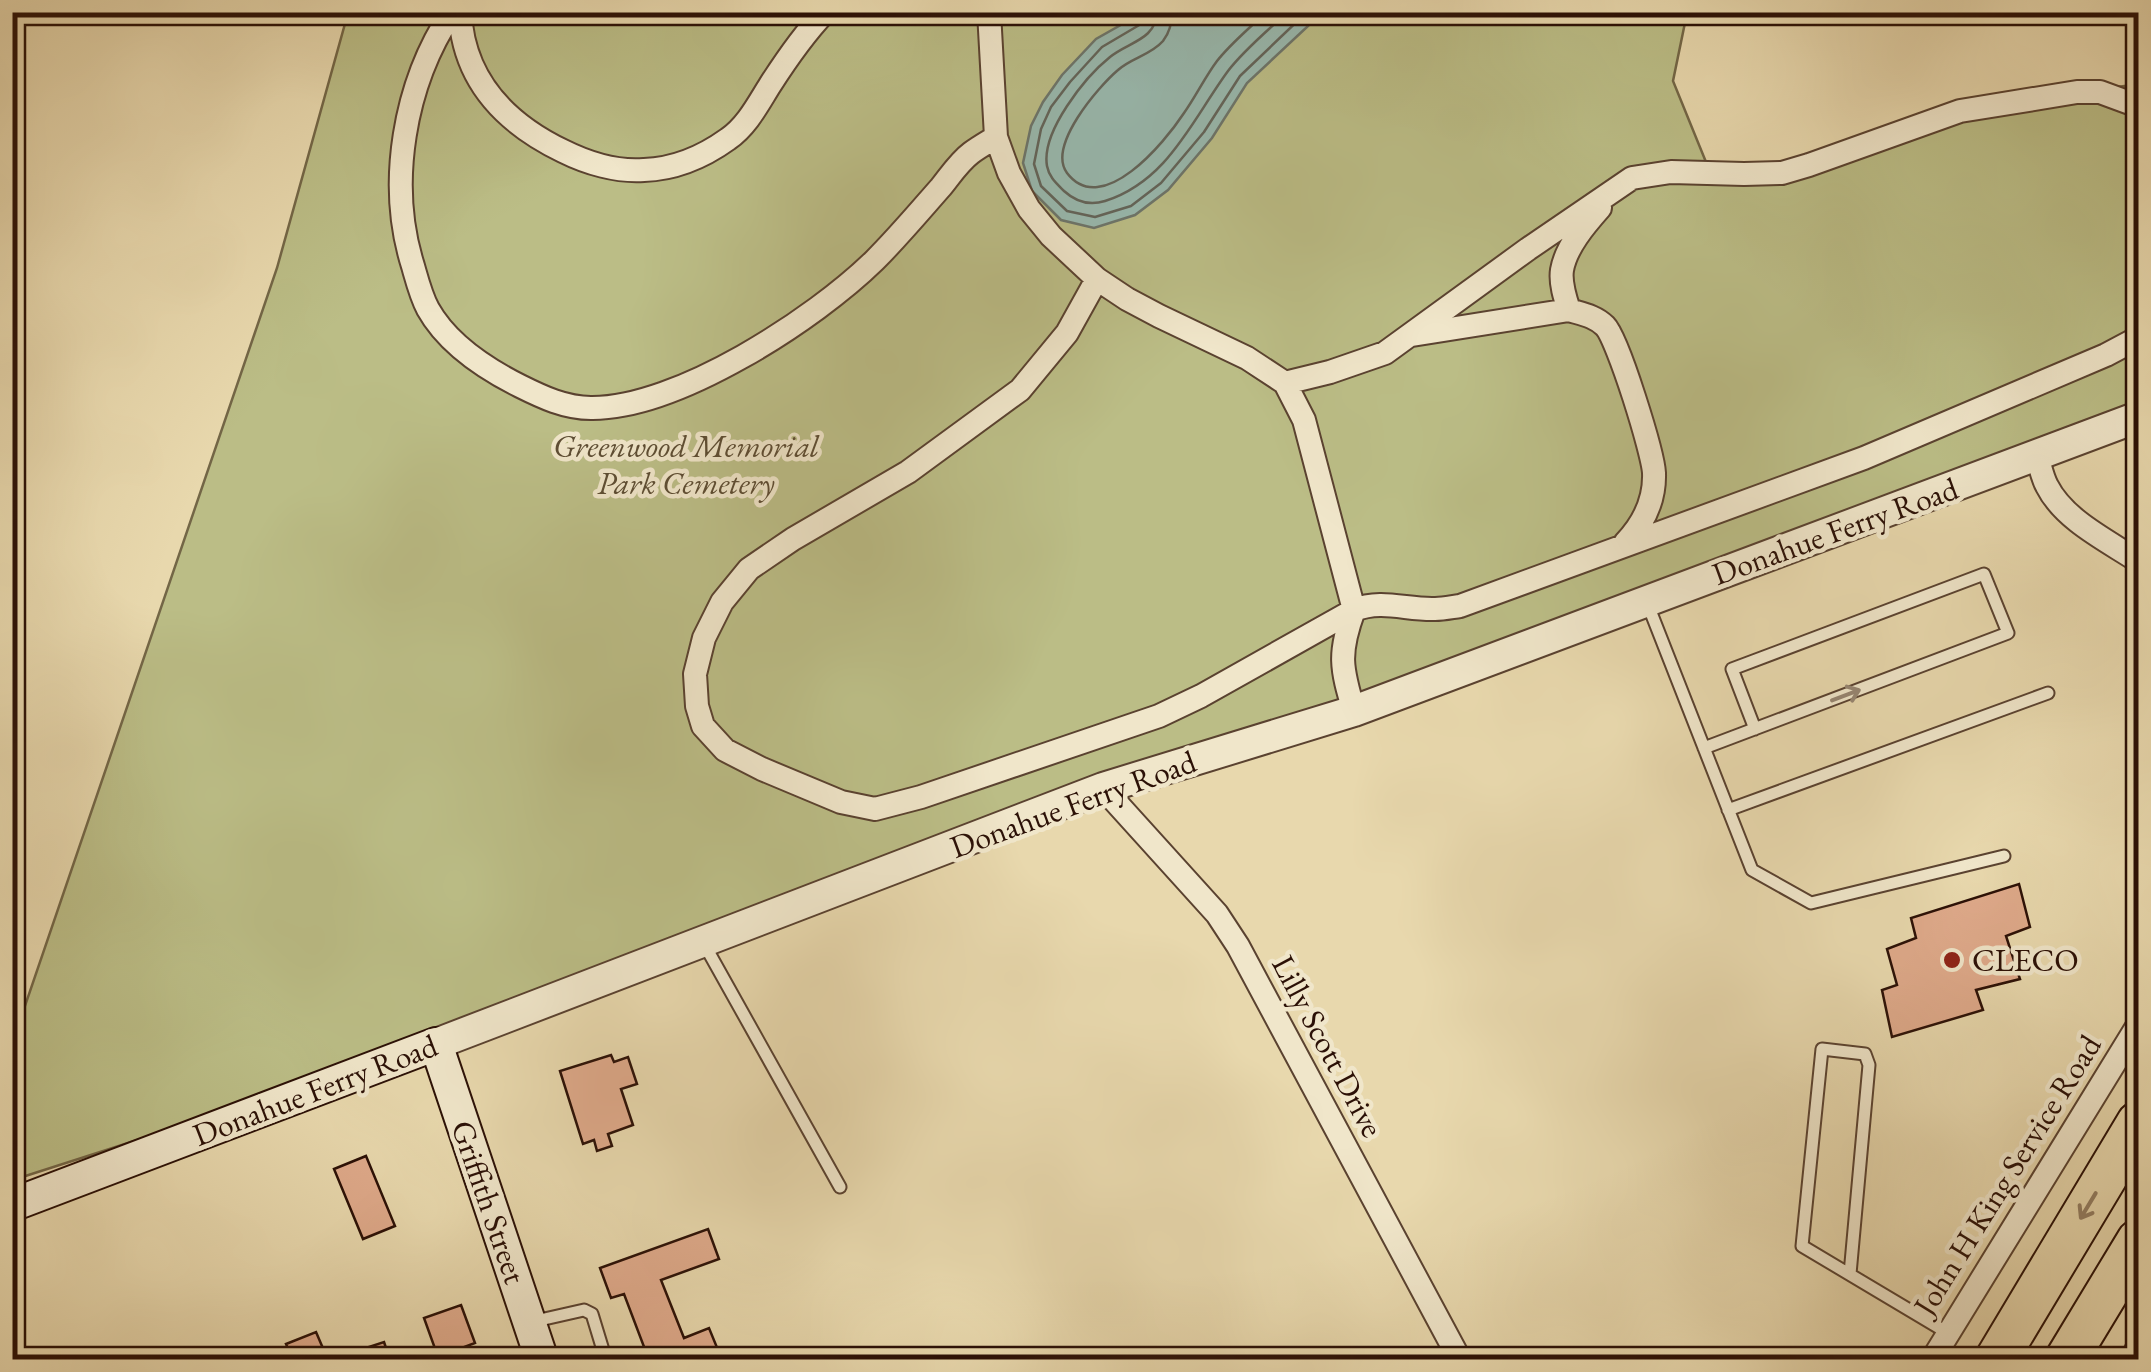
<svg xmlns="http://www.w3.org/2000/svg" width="2151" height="1372" viewBox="0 0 2151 1372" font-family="'EB Garamond',serif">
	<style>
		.green { fill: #bbbd86; stroke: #736646; stroke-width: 2.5 }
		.water { fill: #98b9af; stroke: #6c756b; stroke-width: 2.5 }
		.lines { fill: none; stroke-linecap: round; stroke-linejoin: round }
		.shore { stroke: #62645a; stroke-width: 2.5 }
		.building { fill: #dfaa8b; stroke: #2b1006; stroke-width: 2.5 }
		.service-casing { stroke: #5a4230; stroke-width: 15 }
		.minor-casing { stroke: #5a4230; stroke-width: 26 }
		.tertiary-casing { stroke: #5a4230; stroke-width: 34 }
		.secondary-casing { stroke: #2b1006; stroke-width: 36 }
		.motorway-casing { stroke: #2b1006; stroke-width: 46 }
		.service { stroke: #f0e6ca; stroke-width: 11 }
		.minor { stroke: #f0e6ca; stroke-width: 22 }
		.tertiary { stroke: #f0e6ca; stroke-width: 30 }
		.secondary { stroke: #f0e6ca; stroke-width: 32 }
		.motorway { stroke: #e8d8ad; stroke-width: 42 }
		.oneway { stroke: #978672 }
		.oneway2 { stroke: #937e62 }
		.poi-dot { fill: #8f2418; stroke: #f0e6ca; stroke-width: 4 }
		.labels { text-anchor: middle; stroke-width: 9; stroke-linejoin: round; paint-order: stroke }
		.park-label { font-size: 32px; font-style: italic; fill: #5d4d33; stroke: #f0e6ca }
		.street-label { font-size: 32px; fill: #2b1006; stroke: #f0e6ca }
		.poi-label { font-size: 32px; fill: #2b1006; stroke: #f0e6ca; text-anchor: start }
	</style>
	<rect width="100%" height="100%" fill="#e8d8ad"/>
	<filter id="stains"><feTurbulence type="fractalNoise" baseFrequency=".002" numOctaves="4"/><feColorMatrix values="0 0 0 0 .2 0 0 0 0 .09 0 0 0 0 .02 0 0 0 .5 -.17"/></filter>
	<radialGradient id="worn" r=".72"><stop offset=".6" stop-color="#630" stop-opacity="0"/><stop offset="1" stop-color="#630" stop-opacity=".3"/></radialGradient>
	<path class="green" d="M348 13H1687L1673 81 1708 167 1773 166 2053 95 2132 85 2138 89V417L436 1044 13 1180V1041L277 268Z"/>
	<path class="water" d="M1142 13H1322L1247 83 1212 138 1168 190 1135 215 1094 228 1061 220 1032 191 1023 163 1031 126 1043 102 1062 75 1096 39Z"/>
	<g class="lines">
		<path class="shore" d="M1144 12 1141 24 1102 47 1070 82 1051 107 1041 129 1034 164 1041 186 1067 211 1095 217 1131 206 1161 183 1204 132 1240 76 1307 12
			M1157 12C1156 40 1128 42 1110 57 1085 77 1041 132 1047 166 1049 177 1056 183 1064 191 1076 202 1089 206 1105 201 1168 181 1192 120 1228 71 1244 50 1268 30 1288 12
			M1172 12C1172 23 1170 32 1163 41 1151 55 1131 58 1118 70 1098 87 1047 146 1067 173 1102 219 1165 142 1184 113 1196 96 1205 77 1217 61 1231 43 1250 28 1266 12"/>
	</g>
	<path class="building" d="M2019 884 2030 927 2006 936 2020 979 1976 990 1983 1010 1892 1037 1882 990 1897 985 1887 949 1916 938 1911 918Z
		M611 1055 614 1062 628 1057 637 1084 621 1089 633 1125 608 1134 612 1146 597 1151 594 1140 583 1144 560 1071Z
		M366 1156 395 1226 363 1239 334 1169Z
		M708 1229 719 1259 661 1280 684 1338 709 1328 718 1350 693 1360H649L624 1294 611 1298 600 1268Z
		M461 1305 475 1343 438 1357 424 1318Z
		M316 1332 328 1360H293L286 1344Z
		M384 1342 390 1360H342L341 1356Z"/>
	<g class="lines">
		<defs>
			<path id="service" d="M1648 605 1752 870 1811 903 2004 856
				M1704 748 2008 633 1984 574 1732 669 1755 729
				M1728 810 2048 693
				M703 942 840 1187
				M1850 1274 1869 1065 1865 1054 1822 1049 1802 1246 1948 1333
				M531 1322 584 1310 592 1314 606 1360"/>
			<path id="minor" d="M452 12C404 84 387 184 413 266 417 280 421 296 428 309 447 343 486 369 520 386 542 397 565 408 591 408 677 409 815 319 875 260 898 237 919 212 941 187 950 176 959 162 971 153 979 147 988 142 996 137
				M460 12C463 80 505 123 563 151 587 163 617 172 644 170 675 169 703 157 728 139 747 126 758 104 770 85 786 60 804 34 825 12
				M989 12 996 137 1009 173 1029 209 1051 236 1097 279 1127 299 1159 316 1247 358 1285 383 1304 420 1354 610C1338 653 1341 668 1354 711
				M1097 279 1067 333 1020 390 908 472 793 539 749 569 722 602 704 638 695 674 697 706 703 726 725 750 762 769 841 802 875 809 921 797 1159 716 1201 696 1354 610C1382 599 1406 610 1435 609 1444 609 1452 607 1460 606L1864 458 2106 355 2138 338
				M1569 310C1565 298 1560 283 1562 270 1566 247 1585 225 1600 208
				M1412 335 1569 310C1582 314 1595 316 1605 326 1618 339 1653 453 1654 473 1655 501 1643 524 1625 543
				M1285 383 1330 372 1385 353 1528 249 1632 178 1671 172 1744 174 1782 173 1809 165 1960 111 2077 92H2100L2138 106
				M2037 456C2040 465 2042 477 2047 486 2064 520 2108 541 2138 561
				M1103 788 1217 914 1238 946 1460 1360
				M1932 1360 2138 1025
				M2131 1360 2138 1347"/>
			<path id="tertiary" d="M436 1044 1103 788 1354 711 2138 417"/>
			<path id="secondary" d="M12 1205 436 1044 542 1360"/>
			<path id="motorway" d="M1996 1360 2138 1123
				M2066 1360 2138 1241"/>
		</defs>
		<use href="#service" class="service-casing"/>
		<use href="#minor" class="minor-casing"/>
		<use href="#tertiary" class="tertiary-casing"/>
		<use href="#secondary" class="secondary-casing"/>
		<use href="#motorway" class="motorway-casing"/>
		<use href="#service" class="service"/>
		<use href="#minor" class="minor"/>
		<use href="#tertiary" class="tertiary"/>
		<use href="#secondary" class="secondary"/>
		<use href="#motorway" class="motorway"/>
	</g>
	<defs><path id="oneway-shaft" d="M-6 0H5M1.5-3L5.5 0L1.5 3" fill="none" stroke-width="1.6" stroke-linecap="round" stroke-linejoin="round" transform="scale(2.5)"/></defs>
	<use class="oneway" href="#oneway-shaft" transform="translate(1846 695) rotate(-21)"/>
	<use class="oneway2" href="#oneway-shaft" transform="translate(2088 1206) rotate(121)"/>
	<circle class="poi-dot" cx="1952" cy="960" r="10"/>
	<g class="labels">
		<g class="park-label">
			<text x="686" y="457">Greenwood Memorial<tspan x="686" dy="37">Park Cemetery</tspan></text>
		</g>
		<g class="street-label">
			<text transform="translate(1835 531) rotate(-20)" y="11">Donahue Ferry Road</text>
			<text transform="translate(1073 804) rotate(-20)" y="11">Donahue Ferry Road</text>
			<text transform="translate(1328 1046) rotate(62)" y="11">Lilly Scott Drive</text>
			<text transform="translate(315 1090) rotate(-21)" y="11">Donahue Ferry Road</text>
			<text transform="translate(2007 1175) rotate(-58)" y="11">John H King Service Road</text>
			<text transform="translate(489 1202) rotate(71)" y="11">Griffith Street</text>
		</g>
		<g class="poi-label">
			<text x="1972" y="971">CLECO</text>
		</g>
	</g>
	<rect width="2151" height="1372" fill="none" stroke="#e8d8ad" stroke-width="50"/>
	<rect x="15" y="15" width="2121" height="1342" fill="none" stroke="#2b1006" stroke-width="5"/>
	<rect x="25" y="25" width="2101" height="1322" fill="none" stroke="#2b1006" stroke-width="2.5"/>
	<rect width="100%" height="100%" filter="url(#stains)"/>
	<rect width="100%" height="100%" fill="url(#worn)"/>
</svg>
